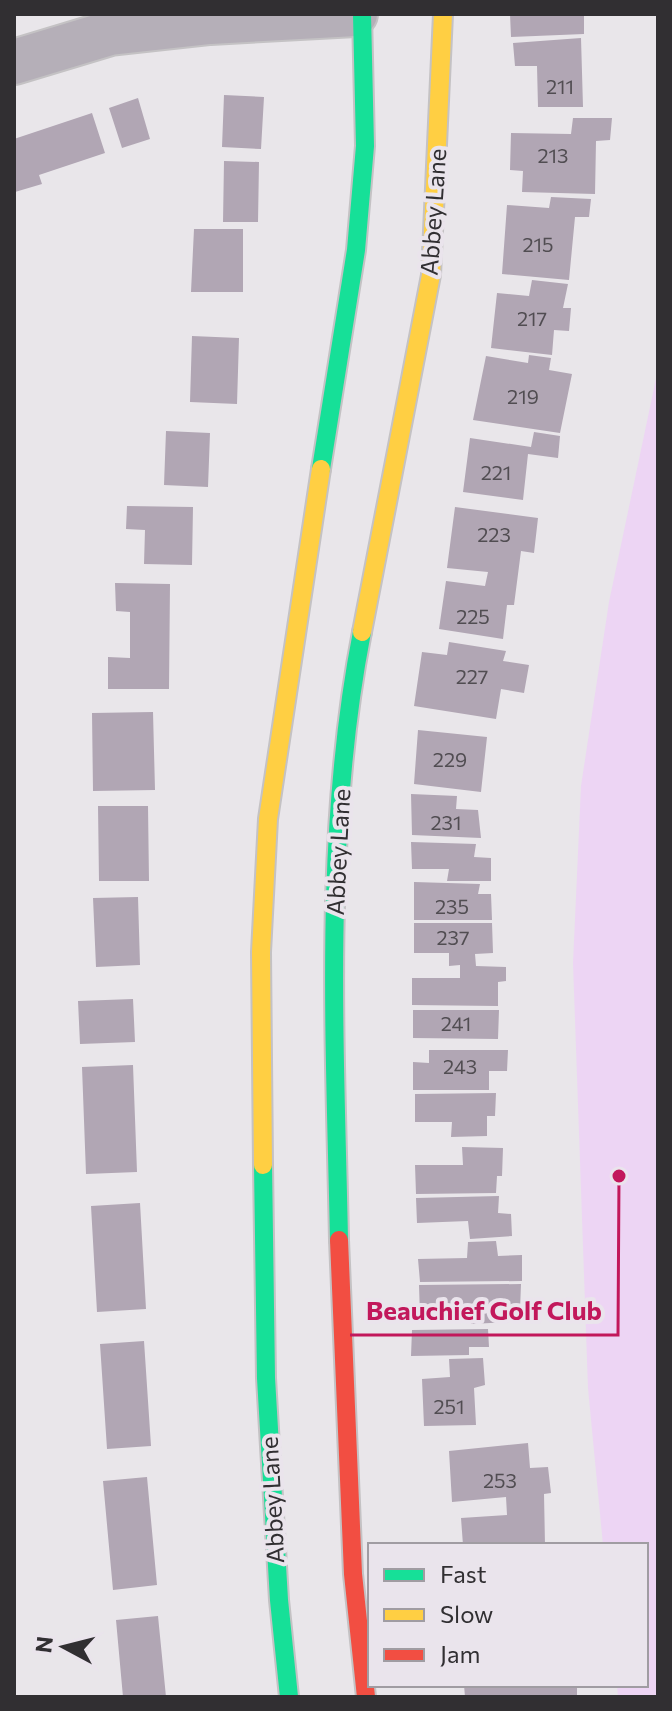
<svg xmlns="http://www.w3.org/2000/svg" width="672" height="1711" viewBox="0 0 672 1711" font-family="Commissioner,sans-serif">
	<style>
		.green { fill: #edd5f4 }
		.building { fill: #b1a6b4 }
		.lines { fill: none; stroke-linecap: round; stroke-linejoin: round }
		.street-casing { stroke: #c4c2c4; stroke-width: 48 }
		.fast-casing { stroke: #c4c2c4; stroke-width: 22 }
		.slow-casing { stroke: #c4c2c4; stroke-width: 22 }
		.jam-casing { stroke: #c4c2c4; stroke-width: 22 }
		.street { stroke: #b5afb8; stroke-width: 44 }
		.fast { stroke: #16e098; stroke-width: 18 }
		.slow { stroke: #ffcf43; stroke-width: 18 }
		.jam { stroke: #f24e42; stroke-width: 18 }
		.labels { text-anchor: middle; stroke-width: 8; stroke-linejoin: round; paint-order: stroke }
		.number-label { font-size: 20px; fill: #514d52 }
		.street-label { font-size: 24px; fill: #312f32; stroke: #eae4ec }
		.leader { fill: none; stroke: #c2185b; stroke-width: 3 }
		.callout-dot { fill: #c2185b; stroke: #eae4ec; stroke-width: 3 }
		.callout-label { font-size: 26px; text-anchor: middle; font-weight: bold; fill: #c2185b; stroke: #eae4ec; stroke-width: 8; stroke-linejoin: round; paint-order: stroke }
	</style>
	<rect width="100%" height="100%" fill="#e9e6ea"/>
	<path class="green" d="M658 369V1697H618L617 1685H646V1545H603L588 1388 573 963 581 786 609 602Z"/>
	<path class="building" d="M510 14H584V34L511 37Z
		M581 38 583 107H538L537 66H515L513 43Z
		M224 95 264 97 261 149 222 147Z
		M138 98 150 139 122 148 109 108Z
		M92 113 105 153 39 175 42 184 15 192 14 139Z
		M573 118H612L610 140 596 141 595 194 522 192 523 171 510 170 511 133 571 134Z
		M224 161 259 162 258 222H223Z
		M551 197 591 199 589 217H575L569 280 502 274 507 205 549 208Z
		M194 229H243V292H191Z
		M532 280 568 284 563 308H571L569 331 554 330 552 355 491 348 497 293 529 296Z
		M192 336 239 338 237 404 190 402Z
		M529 355 551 358 549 370 572 374 560 433 473 420 486 356 528 363Z
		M166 431 210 433 208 487 164 485Z
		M534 432 560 436 558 458 528 454 523 500 463 492 470 438 531 447Z
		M127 506 193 507 192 565 144 564 145 530 126 529Z
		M455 507 538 518 534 553 521 551 514 605H507L503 639 439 629 446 581 485 586 488 572 447 568Z
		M115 583 170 584 169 689H108V657L130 658V612L116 611Z
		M449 642 506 651 503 661 529 665 524 693 501 689 496 719 414 706 422 652 447 655Z
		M153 712 155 790 93 791 92 713Z
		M418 730 487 737 481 792 414 784Z
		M411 794 457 796 456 809 478 810 481 838 412 835Z
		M98 806H148L149 881H99Z
		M411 842 476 844 474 857 491 858V881H447L449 869H412Z
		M414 882 480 884 478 894H491L492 920H414Z
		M138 897 140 965 96 967 93 898Z
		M414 923H492L493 953 475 954 476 966 506 967V981L498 982V1006L412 1005V978H460V965L449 966V953H414Z
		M133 999 135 1042 80 1044 78 1001Z
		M413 1010H499L498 1039 413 1038Z
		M429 1050H508L507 1071H489V1090H413V1062L429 1063Z
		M133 1065 137 1172 86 1174 82 1067Z
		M496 1093 495 1116H487V1136L451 1137 452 1122H415V1094Z
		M462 1147 503 1148 502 1176H497L496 1193 416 1194 415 1165H463Z
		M499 1196 498 1213 511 1214 512 1236 470 1239 468 1221 417 1223 416 1198Z
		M140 1203 146 1309 97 1312 91 1206Z
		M496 1241 498 1256 522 1255V1281L420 1282 418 1259 467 1258 468 1242Z
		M521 1284 520 1310 511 1311 510 1322 471 1324V1314L420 1316 419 1285Z
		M488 1329 489 1347H469V1355L411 1356 412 1330Z
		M144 1341 151 1446 107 1449 100 1344Z
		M483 1358 485 1385 474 1388 476 1425 424 1426 422 1379 450 1377 449 1359Z
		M528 1443 530 1468 548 1467 551 1493 544 1494 545 1545H463L461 1518 507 1515 506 1497 452 1502 449 1451Z
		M147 1477 157 1585 113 1590 103 1481Z
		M158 1616 166 1697H123L116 1620Z
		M464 1685H577V1697H465Z"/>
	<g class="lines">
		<defs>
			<path id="street" d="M14 62 110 33 210 22 355 14"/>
			<path id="fast" d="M321 469 356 250 365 146 362 14
				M263 1165 266 1378 279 1600 289 1697
				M339 1240C335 1038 323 831 362 632"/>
			<path id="slow" d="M362 632 431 275 443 14
				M263 1165 261 952 268 819 321 469"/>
			<path id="jam" d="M339 1240 353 1574 366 1697"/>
		</defs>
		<use href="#street" class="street-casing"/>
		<use href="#fast" class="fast-casing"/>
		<use href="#slow" class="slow-casing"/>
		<use href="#jam" class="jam-casing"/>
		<use href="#street" class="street"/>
		<use href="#fast" class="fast"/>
		<use href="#slow" class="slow"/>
		<use href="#jam" class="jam"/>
	</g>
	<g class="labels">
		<g class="number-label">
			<text x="560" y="94">211</text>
			<text x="553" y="163">213</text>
			<text x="538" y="252">215</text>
			<text x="532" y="326">217</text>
			<text x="523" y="404">219</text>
			<text x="496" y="480">221</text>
			<text x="494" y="542">223</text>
			<text x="473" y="624">225</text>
			<text x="472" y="684">227</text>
			<text x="450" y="767">229</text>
			<text x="446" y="830">231</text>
			<text x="452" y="914">235</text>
			<text x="453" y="945">237</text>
			<text x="456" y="1031">241</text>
			<text x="460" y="1074">243</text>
			<text x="449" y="1414">251</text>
			<text x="500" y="1488">253</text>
		</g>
		<g class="street-label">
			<text transform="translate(434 212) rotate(-86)" y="8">Abbey Lane</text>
			<text transform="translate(339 852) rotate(-87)" y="8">Abbey Lane</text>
			<text transform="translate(273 1500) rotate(-93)" y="8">Abbey Lane</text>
		</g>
	</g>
	<path class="leader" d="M619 1176L618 1335H350"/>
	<circle class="callout-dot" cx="619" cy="1176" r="8"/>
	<g class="callout-label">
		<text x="484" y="1320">Beauchief Golf Club</text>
	</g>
	<rect width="672" height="1711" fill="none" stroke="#312f32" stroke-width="32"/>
	<rect x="368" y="1543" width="280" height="144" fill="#eae4ec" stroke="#a09ca2" stroke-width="2"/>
	<rect x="384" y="1569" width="40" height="12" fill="#16e098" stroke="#a09ca2" stroke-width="2"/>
	<text x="440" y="1583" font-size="24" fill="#312f32">Fast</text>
	<rect x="384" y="1609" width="40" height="12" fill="#ffcf43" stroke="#a09ca2" stroke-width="2"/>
	<text x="440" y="1623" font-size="24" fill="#312f32">Slow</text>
	<rect x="384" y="1649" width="40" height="12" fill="#f24e42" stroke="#a09ca2" stroke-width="2"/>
	<text x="440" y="1663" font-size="24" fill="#312f32">Jam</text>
	<g transform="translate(64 1647) rotate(277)" stroke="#eae4ec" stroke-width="6" paint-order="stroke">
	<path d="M0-6L14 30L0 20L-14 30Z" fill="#312f32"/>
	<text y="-12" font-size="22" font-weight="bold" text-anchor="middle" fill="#312f32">N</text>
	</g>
</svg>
